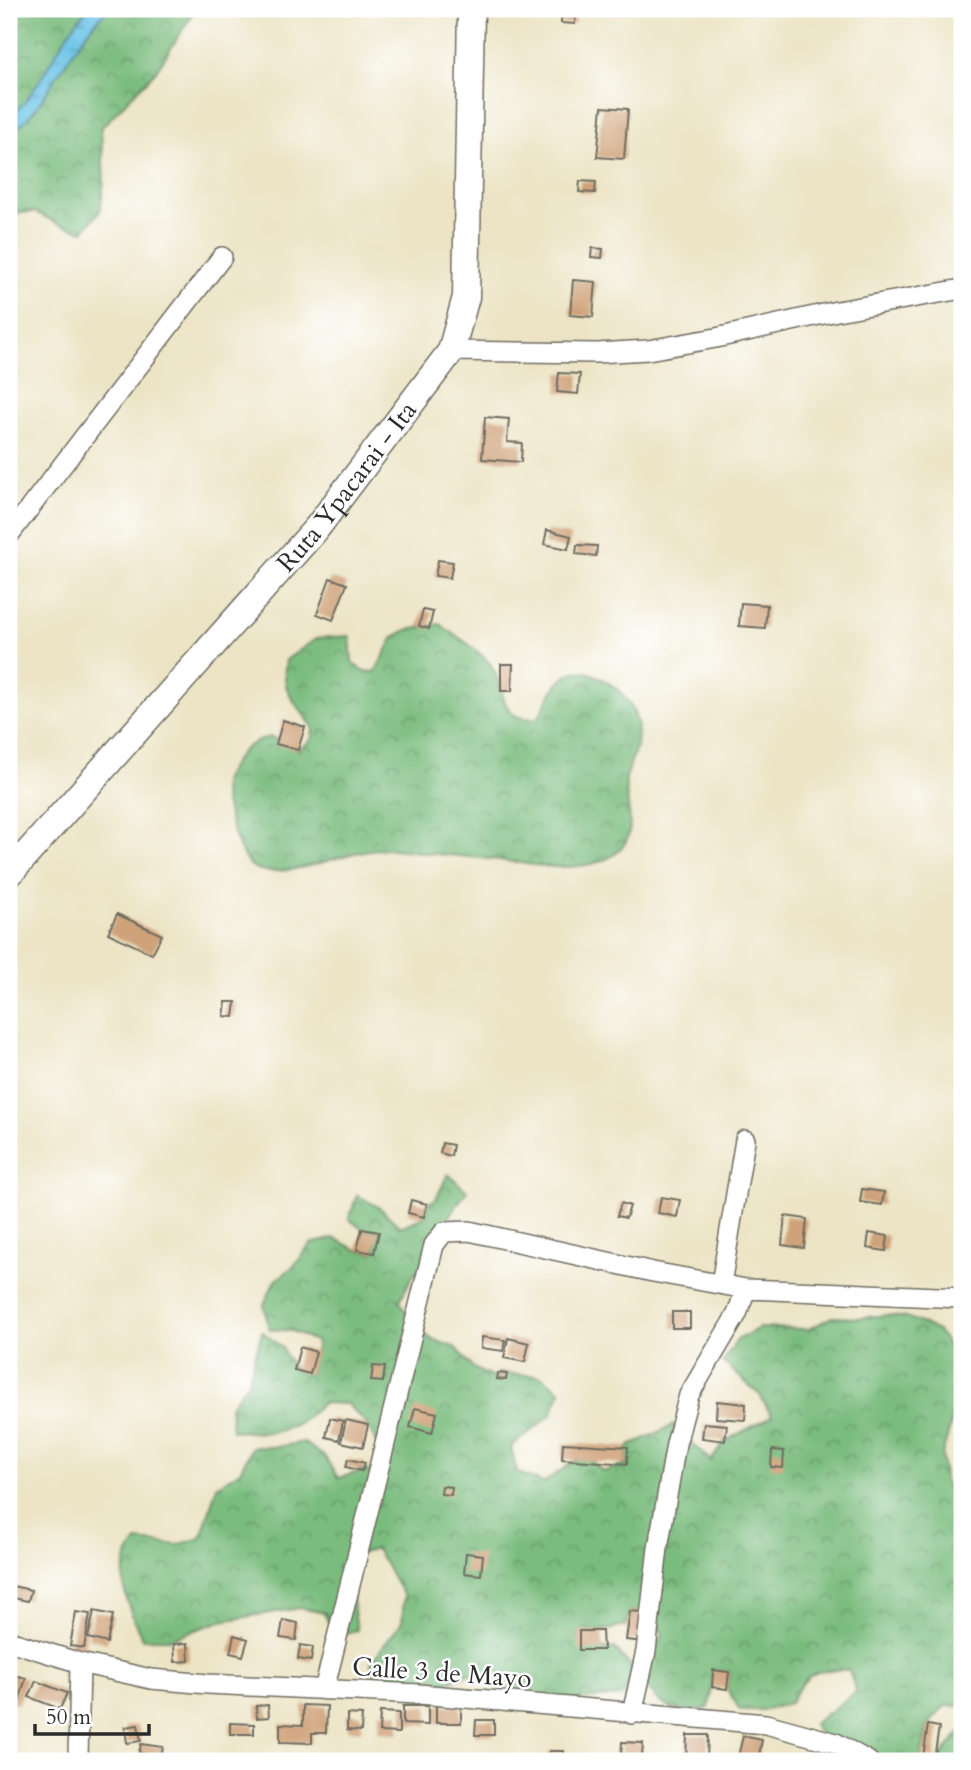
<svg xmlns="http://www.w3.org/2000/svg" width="971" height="1770" viewBox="0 0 971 1770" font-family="Cardo,serif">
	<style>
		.forest { fill: url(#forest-crowns); stroke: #527454; stroke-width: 2 }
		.water { fill: url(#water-ripples); stroke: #4a7789; stroke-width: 2 }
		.building { fill: #cfa279 }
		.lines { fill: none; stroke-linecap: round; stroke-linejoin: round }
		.street-casing { stroke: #6f6c61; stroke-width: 22 }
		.secondary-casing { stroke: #6f6c61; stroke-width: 29 }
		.street { stroke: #fff; stroke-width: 19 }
		.secondary { stroke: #fff; stroke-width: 26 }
		.labels { text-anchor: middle; stroke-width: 5; stroke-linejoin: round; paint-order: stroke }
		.street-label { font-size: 26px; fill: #2b2b2b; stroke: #fff }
	</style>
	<defs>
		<pattern id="forest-crowns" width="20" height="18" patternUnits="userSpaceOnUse" patternTransform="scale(1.75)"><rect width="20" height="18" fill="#7abc7e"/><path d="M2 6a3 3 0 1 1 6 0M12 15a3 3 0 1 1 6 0" fill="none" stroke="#649967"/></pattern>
		<pattern id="water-ripples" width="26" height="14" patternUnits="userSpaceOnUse" patternTransform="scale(1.75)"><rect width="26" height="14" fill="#69c3e7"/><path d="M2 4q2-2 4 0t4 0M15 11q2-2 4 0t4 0" fill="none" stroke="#579fbb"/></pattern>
	</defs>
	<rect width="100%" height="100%" fill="#fff"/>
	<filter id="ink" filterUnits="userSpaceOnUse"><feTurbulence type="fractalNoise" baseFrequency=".0143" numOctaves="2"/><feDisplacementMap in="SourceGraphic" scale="14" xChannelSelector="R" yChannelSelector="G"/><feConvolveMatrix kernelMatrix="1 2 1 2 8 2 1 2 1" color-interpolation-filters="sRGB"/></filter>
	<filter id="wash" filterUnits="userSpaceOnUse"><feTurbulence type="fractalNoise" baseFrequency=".00686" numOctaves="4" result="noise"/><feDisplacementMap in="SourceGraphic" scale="28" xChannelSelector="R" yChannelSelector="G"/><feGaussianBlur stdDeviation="1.57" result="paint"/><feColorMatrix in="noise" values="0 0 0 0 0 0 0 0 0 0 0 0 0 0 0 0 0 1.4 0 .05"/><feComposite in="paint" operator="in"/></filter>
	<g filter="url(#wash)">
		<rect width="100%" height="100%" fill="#ece4c5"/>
		<path class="forest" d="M10 9H196L156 71 101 128 104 181 100 211 83 231 59 224 35 212 9 213Z
			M440 624C454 635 483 652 492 667 507 692 498 723 538 718 546 704 553 685 568 675 586 663 616 686 627 700 633 707 637 721 638 729 640 747 628 763 626 780 624 798 633 816 629 833 620 872 557 869 527 864 497 859 468 857 438 854 414 852 388 846 364 851 336 856 281 880 255 868 251 866 246 861 244 857 236 842 217 790 225 777 238 754 244 744 270 737L298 750 312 739 313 727C296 702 280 694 286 660L317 638 350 636 352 662 362 671 375 672 394 637 407 630Z
			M448 1174 467 1191 436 1234 431 1259 411 1278 400 1301 412 1323 431 1339 455 1347 473 1368 496 1379 498 1373 541 1376 561 1391 551 1415 511 1447 517 1472 543 1483 585 1454 603 1472 627 1464 628 1447 673 1425 711 1461 725 1441 772 1416 760 1395 723 1362 737 1340 759 1328 809 1329 832 1317 860 1318 887 1315 912 1319 938 1331 952 1352 958 1376 957 1402 942 1455 944 1480 956 1503H962V1706H945L928 1725 920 1761H869L827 1745 813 1724 856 1692 849 1670C814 1669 806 1672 790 1703L765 1710H740L727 1689 729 1672 714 1670 709 1708C673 1716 665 1710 642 1681L650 1657 663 1634 649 1613 630 1611 626 1626 602 1631 579 1632V1637L602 1649 615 1648 633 1669 623 1696 569 1700 541 1698 468 1674 419 1694 376 1686 371 1662 402 1622 404 1596 376 1549 352 1556 353 1604 357 1630 335 1636 324 1613 300 1608 221 1621 169 1639H143C132 1618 118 1585 126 1561 128 1554 133 1547 137 1541L178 1545 201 1538 217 1486 240 1471 252 1447H277L303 1442 325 1457 338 1478 362 1471H372L378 1447 368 1425 347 1404 322 1403C293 1434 273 1436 232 1430L230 1406 248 1382 262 1331 282 1348 294 1370 310 1373 317 1342 292 1331 269 1329 264 1305 274 1282 294 1266 311 1244 334 1238 357 1250 374 1253 378 1232 362 1229 349 1219 357 1195 380 1208 400 1227 424 1217 427 1204 436 1199Z
			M960 1732H962V1761H937Z"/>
		<path class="water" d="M88 9H108C87 29 71 55 55 79 42 98 31 122 9 132V118C43 89 56 41 88 9Z"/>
		<g id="blocks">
			<path class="building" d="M562 9H576L575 24 561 23Z
				M602 107 628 109 624 159 597 157Z
				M580 181 596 182 595 193 579 192Z
				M592 248 603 249 602 258 591 257Z
				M573 280 596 282 593 317 570 315Z
				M559 373 580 374 578 394 557 392Z
				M485 417 509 419 507 442 522 443 521 462 482 459Z
				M547 530 571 536 568 549 544 544Z
				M577 545 597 546 596 556 576 554Z
				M438 560 453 562 450 578 435 576Z
				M330 578 347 584 333 620 317 614Z
				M741 603 767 605 765 628 739 626Z
				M423 610 433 612 429 629 419 626Z
				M501 664H513L512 691H501Z
				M283 720 305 727 298 750 276 744Z
				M117 914 162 935 152 954 108 933Z
				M226 1002H236L234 1017 224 1016Z
				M442 1143 453 1145 451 1156 440 1153Z
				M862 1189 884 1192 882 1205 860 1202Z
				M661 1197 680 1200 677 1217 658 1213Z
				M411 1200 427 1204 424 1217 408 1213Z
				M621 1203 630 1206 626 1218 617 1216Z
				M785 1216 807 1219 804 1248 782 1245Z
				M362 1229 379 1232 374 1253 357 1250Z
				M869 1233 888 1236 886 1251 867 1248Z
				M672 1312H690V1328H672Z
				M482 1337 505 1340 503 1351 481 1348Z
				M508 1338 529 1343 525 1362 504 1358Z
				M300 1347 316 1352 310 1374 294 1370Z
				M373 1366 385 1367 383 1382 371 1381Z
				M498 1373 507 1374 506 1380 497 1379Z
				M717 1401 746 1404 745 1420 716 1418Z
				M415 1408 437 1413 432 1433 410 1427Z
				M330 1418 343 1421 339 1440 326 1437Z
				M346 1420 368 1425 363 1447 341 1442Z
				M704 1423 727 1425 725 1441 702 1438Z
				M563 1443 628 1447 627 1464 562 1459Z
				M772 1450 784 1451 783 1468 771 1467Z
				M348 1459 365 1463 362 1471 346 1467Z
				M442 1486 452 1487 451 1495 441 1494Z
				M466 1553 483 1555 481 1575 464 1573Z
				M12 1586 31 1590 28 1601 9 1597Z
				M94 1611 113 1615 107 1643 88 1638Z
				M630 1611 649 1613 645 1642 626 1640Z
				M76 1612 90 1614 84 1648 70 1646Z
				M283 1620 298 1623 296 1640 280 1638Z
				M579 1631H602L603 1650H579Z
				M234 1635 248 1639 243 1656 230 1653Z
				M188 1643 189 1661 175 1662 174 1644Z
				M300 1645 313 1647 311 1661 298 1659Z
				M713 1670 729 1672 727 1689 712 1687Z
				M9 1674 26 1678 18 1704 9 1702Z
				M36 1681 67 1693 60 1709 29 1697Z
				M268 1705 269 1717 257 1718 256 1706Z
				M303 1705 327 1706 326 1733H312V1743L280 1742V1724L303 1725Z
				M436 1705 461 1706V1723H436Z
				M403 1706H428V1725L403 1724Z
				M380 1712 399 1713V1733L379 1732Z
				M347 1714 362 1715 361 1731 347 1730Z
				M476 1720H494V1735H475Z
				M230 1723 254 1724V1734H230Z
				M138 1725 141 1741 127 1743 125 1727Z
				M928 1725 939 1727 934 1759 923 1757Z
				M687 1735H708L707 1758H686Z
				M743 1736 762 1740 758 1761H737Z
				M622 1742 643 1743 642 1757H621Z
				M141 1744 163 1747 161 1757 139 1753Z
				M549 1751H564V1760L549 1759Z"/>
		</g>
	</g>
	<g filter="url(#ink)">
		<use href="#blocks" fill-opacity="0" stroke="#6f6c61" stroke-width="2"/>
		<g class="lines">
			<defs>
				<path id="street" d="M451 351 597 353 648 350 716 338 837 311 962 289
					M9 535 222 257
					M721 1284 745 1140
					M9 1641 80 1663 151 1679 208 1684 419 1694 766 1724 836 1743 868 1761
					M324 1690 434 1245 444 1232 469 1231 653 1272 746 1289 962 1298
					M632 1714 646 1651 658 1548 676 1444 689 1395 737 1314 746 1289
					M78 1761 80 1663"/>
				<g id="secondary">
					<path id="s1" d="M9 874 316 529 451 351 466 297 471 9"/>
				</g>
			</defs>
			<use href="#street" class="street-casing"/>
			<use href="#secondary" class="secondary-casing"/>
			<use href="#street" class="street"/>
			<use href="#secondary" class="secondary"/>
		</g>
	</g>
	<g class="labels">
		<g class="street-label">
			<text dy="9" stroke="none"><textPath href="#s1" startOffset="514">Ruta Ypacarai - Ita</textPath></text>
			<text transform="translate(442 1672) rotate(4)" y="9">Calle 3 de Mayo</text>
		</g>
	</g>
	<rect width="971" height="1770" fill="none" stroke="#fff" stroke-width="35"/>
	<path d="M35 1724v10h114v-10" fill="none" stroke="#2b2b2b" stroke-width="3.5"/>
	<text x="46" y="1724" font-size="21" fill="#2b2b2b" stroke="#ffffff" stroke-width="5" paint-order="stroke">50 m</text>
</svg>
